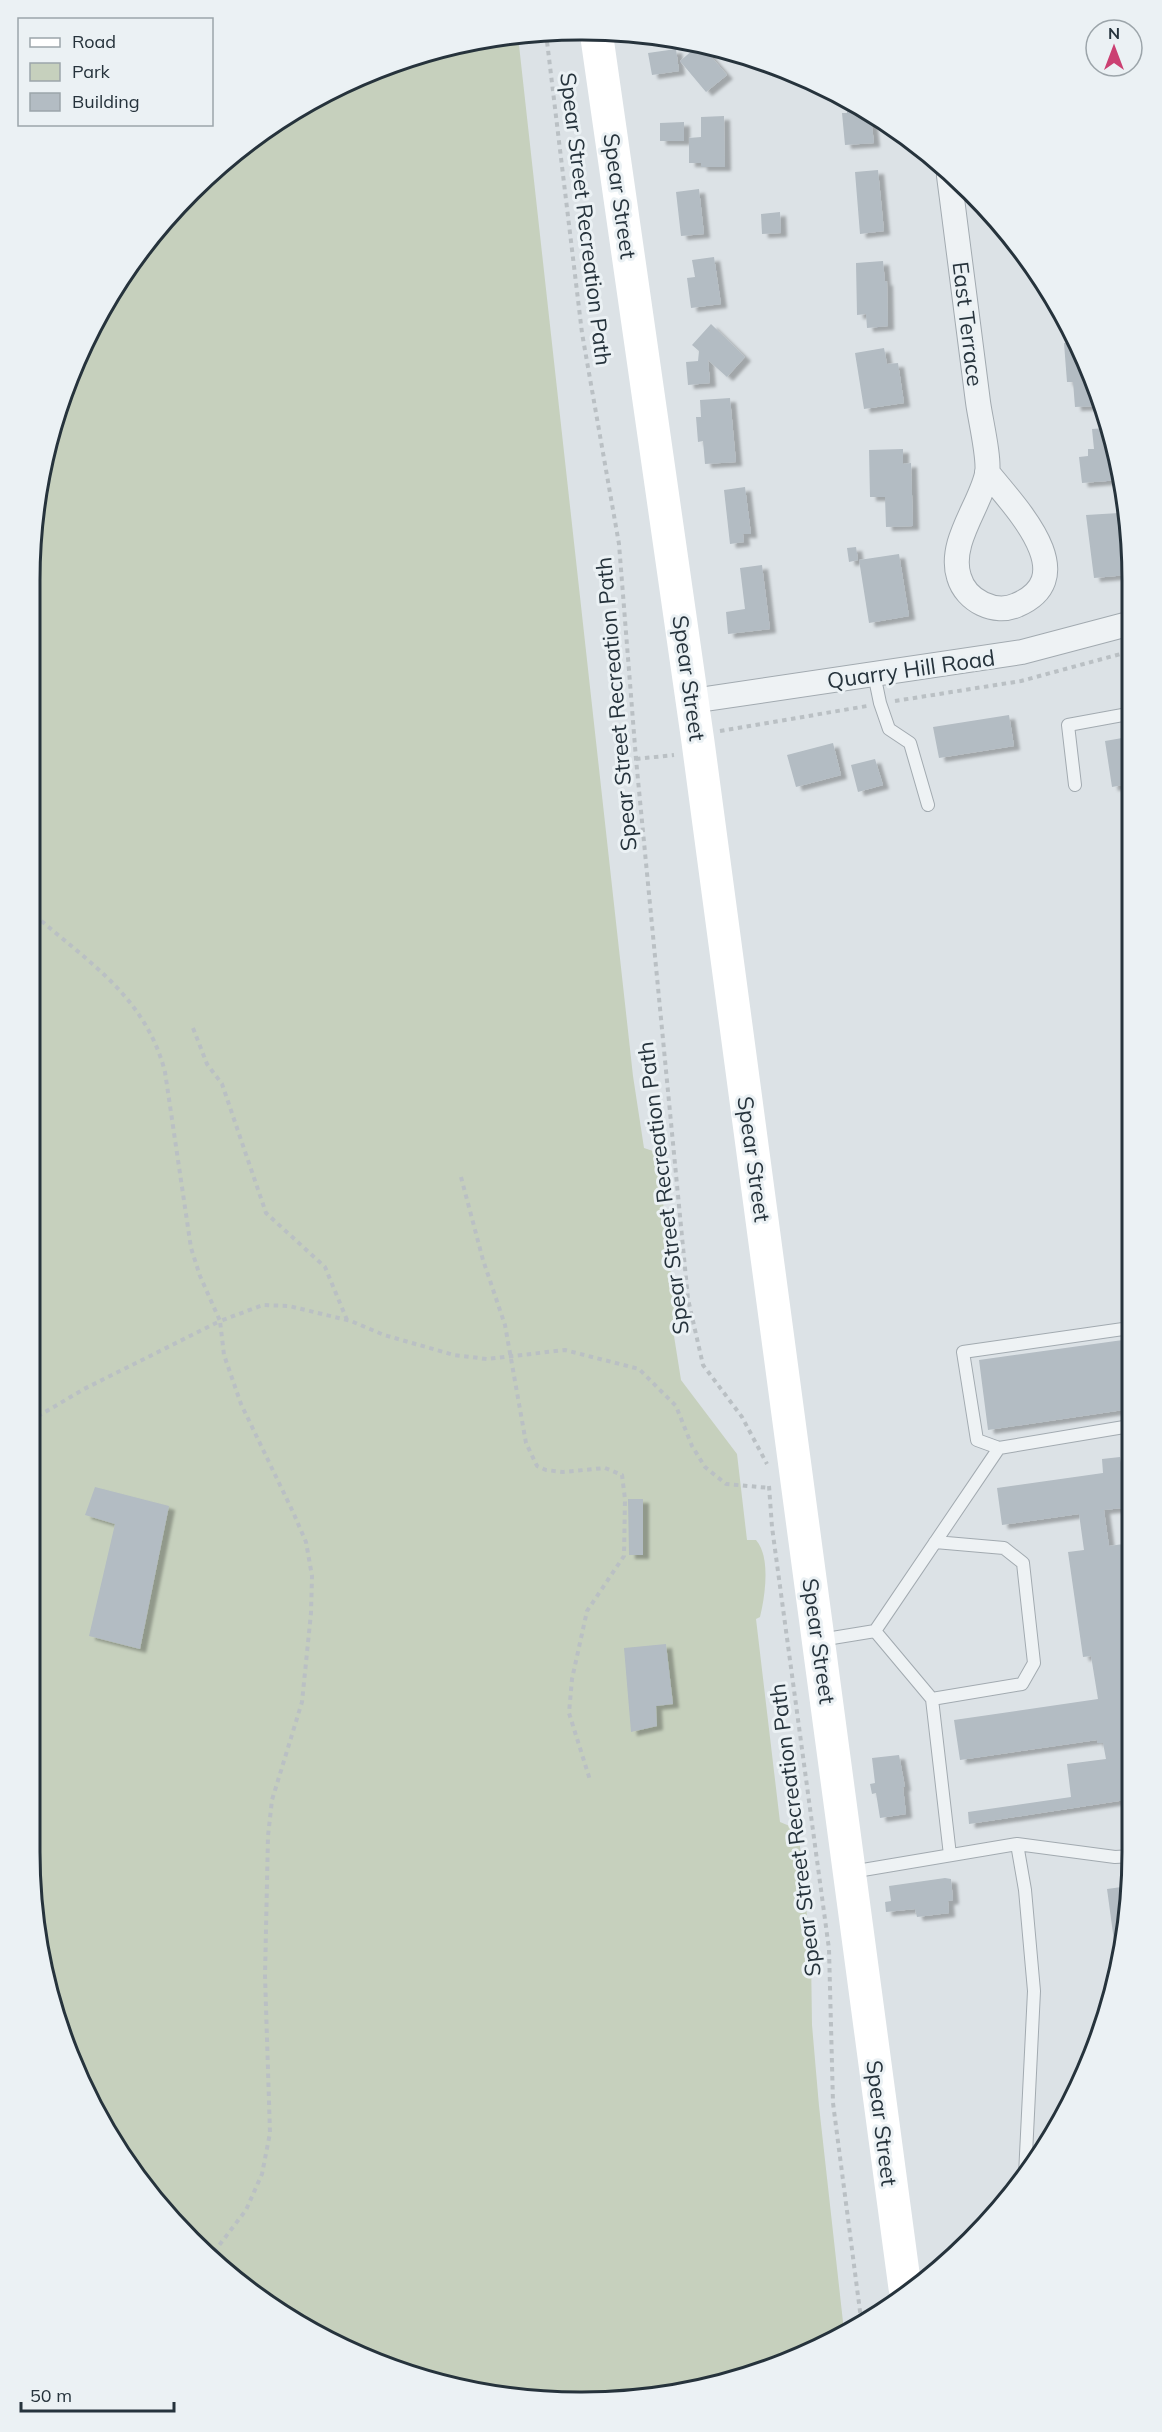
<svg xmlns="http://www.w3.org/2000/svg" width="1162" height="2432" viewBox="0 0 1162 2432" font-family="Mulish,sans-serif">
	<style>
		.green { fill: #c6d0bd }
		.building { fill: #b3bcc3; filter: url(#shadow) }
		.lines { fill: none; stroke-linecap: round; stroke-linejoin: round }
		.service-casing { stroke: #a2aab0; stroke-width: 14 }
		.minor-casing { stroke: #a2aab0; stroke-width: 26 }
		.path { stroke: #bac0c4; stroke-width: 4; stroke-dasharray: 4.5 4.5; stroke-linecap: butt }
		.service { stroke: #eef2f4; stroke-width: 12 }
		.minor { stroke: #eef2f4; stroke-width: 24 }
		.secondary { stroke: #fff; stroke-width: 33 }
		.labels { text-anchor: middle; stroke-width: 6; stroke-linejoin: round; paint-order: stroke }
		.street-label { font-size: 22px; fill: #26333c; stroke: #ebf1f4 }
		.rim { fill: none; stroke: #26333c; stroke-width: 3 }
	</style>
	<defs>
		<filter id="shadow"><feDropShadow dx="6" dy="4" stdDeviation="1.5" flood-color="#0004"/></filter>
	</defs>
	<rect width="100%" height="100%" fill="#dce2e6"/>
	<path class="green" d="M518 36 633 1076 644 1148 653 1151 659 1165 677 1330 674 1336 681 1380 737 1454 747 1540H756C771 1557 765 1596 760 1617L756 1619 780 1822 792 1827 799 1837 811 1955 812 2025 819 2106 844 2331 825 2345 653 2397 473 2391 370 2360 275 2309 144 2187 59 2028 30 1851V581L41 473 72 370 123 275 192 191 275 123 370 72 474 41Z"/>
	<path class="building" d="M700 44 727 75 706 92 680 61Z
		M676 49 679 71 652 75 648 53Z
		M846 103 871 118 874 143 845 145 842 113H847Z
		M724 116 725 167H701V163H689V138L701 137V117Z
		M684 122V141H660V123Z
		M878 170 884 231 860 234 855 172Z
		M699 189 704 234 681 236 676 192Z
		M780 212 781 233 762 234 761 214Z
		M714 257 721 304 691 308 687 278 695 277 692 260Z
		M883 261 885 282 887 281 888 326 867 328 866 314 857 315 856 263Z
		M711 324 745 357 727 377 708 360 710 383 688 385 686 362 698 361 699 351 692 345Z
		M1064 343H1074L1090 370 1096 406 1075 407 1073 382H1067Z
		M884 348 887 364 898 363 904 403 864 409 855 353Z
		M730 398 736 462 705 464 703 441 698 442 696 417H701L700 400Z
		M1106 428 1119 480 1082 483 1079 457 1088 456V449H1094L1092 429Z
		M903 449V464L911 463 913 526 886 527 885 497H870L869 450Z
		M745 487 751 534H743L744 542 730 544 724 490Z
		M1119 513 1121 535 1127 534V575L1094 578 1086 515Z
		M856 547 858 560 849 562 847 548Z
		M899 554 909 616 869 623 859 560Z
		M762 565 770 629 728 634 726 612 745 609 740 568Z
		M1009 715 1014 746 939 758 933 727Z
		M1128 737V784L1112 787 1105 741Z
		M833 743 841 775 796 787 787 755Z
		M875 759 883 785 858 792 851 765Z
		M1130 1339V1409L988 1430 979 1360Z
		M1120 1457 1122 1470 1131 1469V1507L1104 1510 1109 1546 1131 1543V1650L1124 1652 1131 1695 1132 1799 969 1824 968 1812 1071 1797 1067 1764 1106 1759 1103 1743H1097V1740L960 1760 954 1720 1098 1699 1091 1656 1083 1657 1068 1552 1084 1550 1079 1514 1002 1525 997 1488 1103 1473 1102 1459Z
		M95 1487 169 1506 140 1649 89 1636 115 1524 85 1515Z
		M628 1499H643V1555H629Z
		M666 1644 673 1704 656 1706 657 1726 631 1732 624 1648Z
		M899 1755 905 1787H903L906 1814 880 1818 876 1793 872 1794 870 1784 875 1783 872 1758Z
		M945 1878 951 1879 953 1900 948 1901 949 1913 917 1917 915 1909 886 1912 885 1902 891 1901 889 1886Z
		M1129 1886 1121 1959 1117 1963 1107 1889Z"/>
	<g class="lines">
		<defs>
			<path id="service" d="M874 674 880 703 889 729 910 743 928 805
				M1075 785 1068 725 1128 714
				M1130 1328 963 1352 977 1440 999 1448 1130 1426
				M875 1631 932 1699 950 1855
				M820 1640 875 1631 999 1448
				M932 1699 1022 1684 1034 1663 1023 1563 1004 1548 935 1542
				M1017 1844 1025 1890 1034 1991 1025 2175
				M851 1872 1017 1844 1115 1857 1132 1856"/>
			<path id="minor" d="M949 176C959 251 968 326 978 402 980 418 990 459 987 474 980 506 948 543 959 577 966 601 995 615 1017 605 1085 576 1012 504 987 472
				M692 701 1022 652 1128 624"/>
		</defs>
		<use href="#service" class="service-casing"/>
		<use href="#minor" class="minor-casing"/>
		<path class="path" d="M546 33 582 333 619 544 636 759 688 1299 703 1365 742 1417 767 1464
			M895 701 1021 681 1128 652
			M720 731 867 706
			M636 759 674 755
			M193 1028 207 1064 222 1084 266 1213 325 1267 347 1320
			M461 1177 483 1260 505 1325 526 1443 537 1466 546 1470 563 1472 605 1468 622 1475 625 1499 624 1556 587 1611 572 1679 569 1713 590 1780
			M30 1421 84 1389 220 1321 200 1276 191 1248 165 1072C145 995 86 961 30 911
			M769 1486 772 1527 829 1949 833 2103 861 2319
			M214 2252 246 2210 262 2174 270 2133 265 1976 268 1836 272 1800 302 1702 311 1613 312 1576 306 1542 293 1512 241 1404 224 1355 220 1321 263 1305 289 1306 351 1321 384 1335 454 1355 487 1359 565 1350 639 1369 676 1406 692 1446 705 1467 726 1484 770 1488"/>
		<use href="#service" class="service"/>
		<use href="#minor" class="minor"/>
		<path class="secondary" d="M596 31 698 742 905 2288"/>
	</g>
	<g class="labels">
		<g class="street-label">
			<text transform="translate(620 196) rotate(82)" y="8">Spear Street</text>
			<text transform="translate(586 219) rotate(83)" y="8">Spear Street Recreation Path</text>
			<text transform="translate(968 324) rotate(83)" y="8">East Terrace</text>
			<text transform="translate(911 669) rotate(-8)" y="8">Quarry Hill Road</text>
			<text transform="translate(689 678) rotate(82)" y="8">Spear Street</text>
			<text transform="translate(616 704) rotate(-95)" y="8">Spear Street Recreation Path</text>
			<text transform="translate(754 1159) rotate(82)" y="8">Spear Street</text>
			<text transform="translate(663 1188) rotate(-97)" y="8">Spear Street Recreation Path</text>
			<text transform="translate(819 1641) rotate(82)" y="8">Spear Street</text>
			<text transform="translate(795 1830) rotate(-97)" y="8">Spear Street Recreation Path</text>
			<text transform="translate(882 2123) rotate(83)" y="8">Spear Street</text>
		</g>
	</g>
	<path d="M0 0H1162V2432H0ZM580 40H582A540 540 0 0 1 1122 580V1852A540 540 0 0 1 582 2392H580A540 540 0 0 1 40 1852V580A540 540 0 0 1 580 40Z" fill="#ebf1f4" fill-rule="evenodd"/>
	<path class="rim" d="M580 40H582A540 540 0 0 1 1122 580V1852A540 540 0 0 1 582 2392H580A540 540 0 0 1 40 1852V580A540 540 0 0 1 580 40Z"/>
	<rect x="18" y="18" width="195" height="108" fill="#ebf1f4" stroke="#9ca5aa" stroke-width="1.5"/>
	<rect x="30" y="38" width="30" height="9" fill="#ffffff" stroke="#9ca5aa" stroke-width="1.5"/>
	<text x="72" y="48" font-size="18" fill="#26333c">Road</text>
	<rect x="30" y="63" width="30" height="18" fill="#c6d0bd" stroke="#9ca5aa" stroke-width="1.5"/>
	<text x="72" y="78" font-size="18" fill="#26333c">Park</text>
	<rect x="30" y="93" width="30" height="18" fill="#b3bcc3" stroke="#9ca5aa" stroke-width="1.5"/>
	<text x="72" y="108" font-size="18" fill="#26333c">Building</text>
	<g transform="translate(1114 48)"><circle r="28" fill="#ebf1f4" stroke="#9ca5aa" stroke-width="1.5"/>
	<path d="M0-4.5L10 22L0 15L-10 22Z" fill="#cb4072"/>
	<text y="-9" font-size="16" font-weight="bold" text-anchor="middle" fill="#26333c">N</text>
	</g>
	<path d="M21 2402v9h153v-9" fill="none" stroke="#26333c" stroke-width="3"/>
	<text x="30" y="2402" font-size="18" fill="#26333c" stroke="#ebf1f4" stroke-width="4.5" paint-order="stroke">50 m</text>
</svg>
